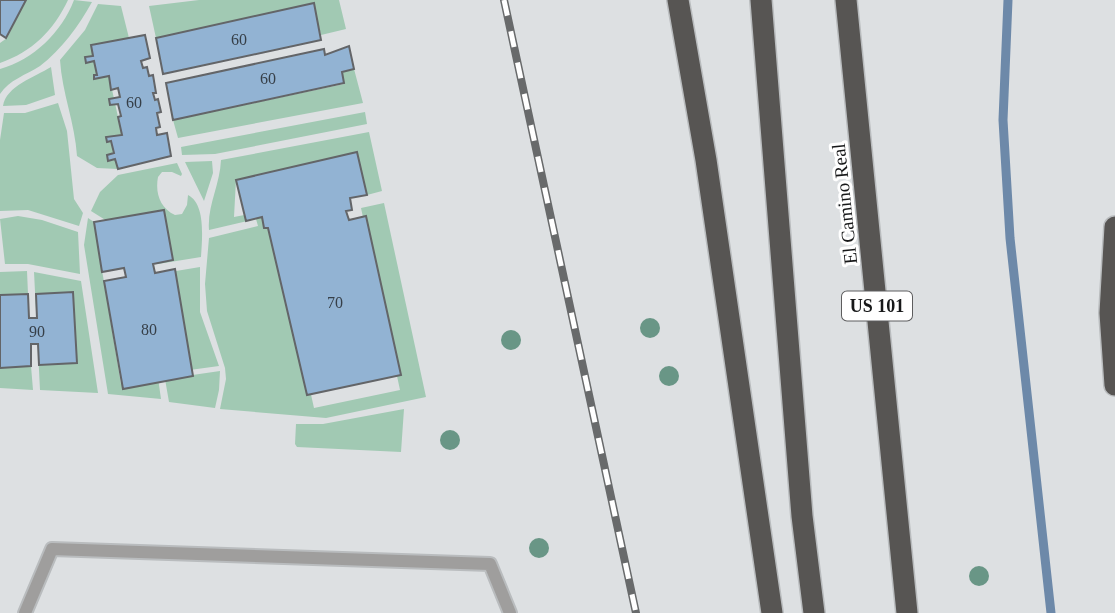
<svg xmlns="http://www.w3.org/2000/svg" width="1115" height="613" viewBox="0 0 1115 613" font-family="Georgia,serif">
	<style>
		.green { fill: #a1c9b3 }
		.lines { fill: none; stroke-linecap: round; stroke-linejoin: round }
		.stream { stroke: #6d89a9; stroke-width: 9 }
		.building { fill: #92b3d3; stroke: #636568; stroke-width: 2 }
		.lane-casing { stroke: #b9bcbe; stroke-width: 16 }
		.highway-casing { stroke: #b9bcbe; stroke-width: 24 }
		.lane { stroke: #9f9e9d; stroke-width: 12 }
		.highway { stroke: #575553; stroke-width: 21 }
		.rail-casing { stroke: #686a6b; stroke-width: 8 }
		.rail { stroke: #fff; stroke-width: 5; stroke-dasharray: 16; stroke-linecap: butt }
		.tree { fill: #699686 }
		.labels { text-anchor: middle; stroke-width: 6; stroke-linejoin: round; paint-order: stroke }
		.number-label { font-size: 16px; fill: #363f48 }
		.shield { fill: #fff; stroke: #5d5d5e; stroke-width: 2 }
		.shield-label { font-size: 18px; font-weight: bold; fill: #171819 }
		.street-label { font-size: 19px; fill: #171819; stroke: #fff }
	</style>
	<rect width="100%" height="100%" fill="#dde0e2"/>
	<path class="green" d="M26 0H68C54 30 32 52 0 63V43L7 38Z
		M74 0 92 2C78 27 62 49 40 66 26 75 9 80 0 94V69C33 60 62 32 74 0Z
		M199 0H339L346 29 321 35 313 3 156 38 149 6Z
		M98 4 121 6 129 38 97 75H94L95 79 109 76 122 135 107 137V141H111L118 169 97 168 77 156C75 123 62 93 60 60L85 30Z
		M51 67 55 95 26 105 3 106C6 86 35 77 51 67Z
		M354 69 363 103 178 138 173 120 344 84 342 72Z
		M58 103 67 131 74 199 83 213 79 226 28 210 0 211V140L4 113H25Z
		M365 112 367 124 215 154 182 155 181 147Z
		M369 132 382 191 367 195 357 152 236 180 234 217 270 210 314 408 400 390 361 208 384 203 426 397 326 418 220 409 226 379 225 368 207 311 205 284 209 238 258 226 256 219 209 230C207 206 220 185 221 160Z
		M212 161 213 173 204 201 185 162Z
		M177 163 182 174 181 176 172 172H162L158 177C155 193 160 208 175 215L182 214 187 205 188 195C206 204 202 239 201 257L158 264 149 214 107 221 91 211 100 192 118 175Z
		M18 216 42 220 78 232 80 274 28 264H5L0 219Z
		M88 218 94 222 121 384 158 378 161 399 108 394 84 245Z
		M200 267V312L219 366 175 372 158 274Z
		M27 271 28 294 0 295V272Z
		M34 272 81 281 98 393 40 390Z
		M31 366 33 390 0 388V368Z
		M220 371 219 390 215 408 169 402 165 379Z
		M404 409 401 452 297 447 295 444 296 424H323Z"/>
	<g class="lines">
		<path class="stream" d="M1008 0 1003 120 1010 238 1051 613"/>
	</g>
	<path class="building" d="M0 0H26L6 38 0 34Z
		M314 3 321 40 163 74 156 38Z
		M145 35 150 58 141 61 143 68 147 67 149 76 153 75 156 93H153L155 100 158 99 161 112 157 113 160 127 156 128 157 135 167 133 171 156 118 169 115 159 108 161 107 155 114 153 111 141 107 142 106 137 122 135 118 117 121 116 118 104 110 105 109 99 120 97 118 88 111 90 109 76 94 79V75H97L94 61 86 63 85 57 93 56 91 45Z
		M349 46 354 69 342 72 344 83 173 120 166 83 324 49 325 55Z
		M357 152 367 195 350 198 352 210 346 211 349 220 366 216 401 375 307 395 268 228H264L262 217 246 221 236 180Z
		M164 210 173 260 153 264 155 273 175 269 193 376 123 389 104 281 126 277 124 268 102 272 94 222Z
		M73 292 77 363 39 365 38 344H31V366L0 368V295L28 294 29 318H37L36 294Z"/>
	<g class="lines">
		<defs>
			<path id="lane" d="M25 613 52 549 490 564 510 613"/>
			<path id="highway" d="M678 0 706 160 772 613
				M761 0 802 516 814 613
				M846 0 907 613
				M1115 227 1110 313 1115 385"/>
		</defs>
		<use href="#lane" class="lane-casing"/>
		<use href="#highway" class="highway-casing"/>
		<use href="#lane" class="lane"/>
		<use href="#highway" class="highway"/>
		<defs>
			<path id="rail" d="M504 0 636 613"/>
		</defs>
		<use href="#rail" class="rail-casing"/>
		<use href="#rail" class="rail"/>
	</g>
	<g class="tree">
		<circle cx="650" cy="328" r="10"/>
		<circle cx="511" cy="340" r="10"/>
		<circle cx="669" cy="376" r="10"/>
		<circle cx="450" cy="440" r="10"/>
		<circle cx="539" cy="548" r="10"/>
		<circle cx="979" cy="576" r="10"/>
	</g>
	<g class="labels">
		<g class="number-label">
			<text x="239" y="45">60</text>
			<text x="268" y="84">60</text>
			<text x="134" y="108">60</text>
			<text x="335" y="308">70</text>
			<text x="149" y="335">80</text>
			<text x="37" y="337">90</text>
		</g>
		<rect class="shield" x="842" y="291.5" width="70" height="29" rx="5"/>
		<g class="shield-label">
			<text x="877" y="312">US 101</text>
		</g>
		<g class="street-label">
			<text transform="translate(844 204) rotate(-96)" y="7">El Camino Real</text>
		</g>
	</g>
</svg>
